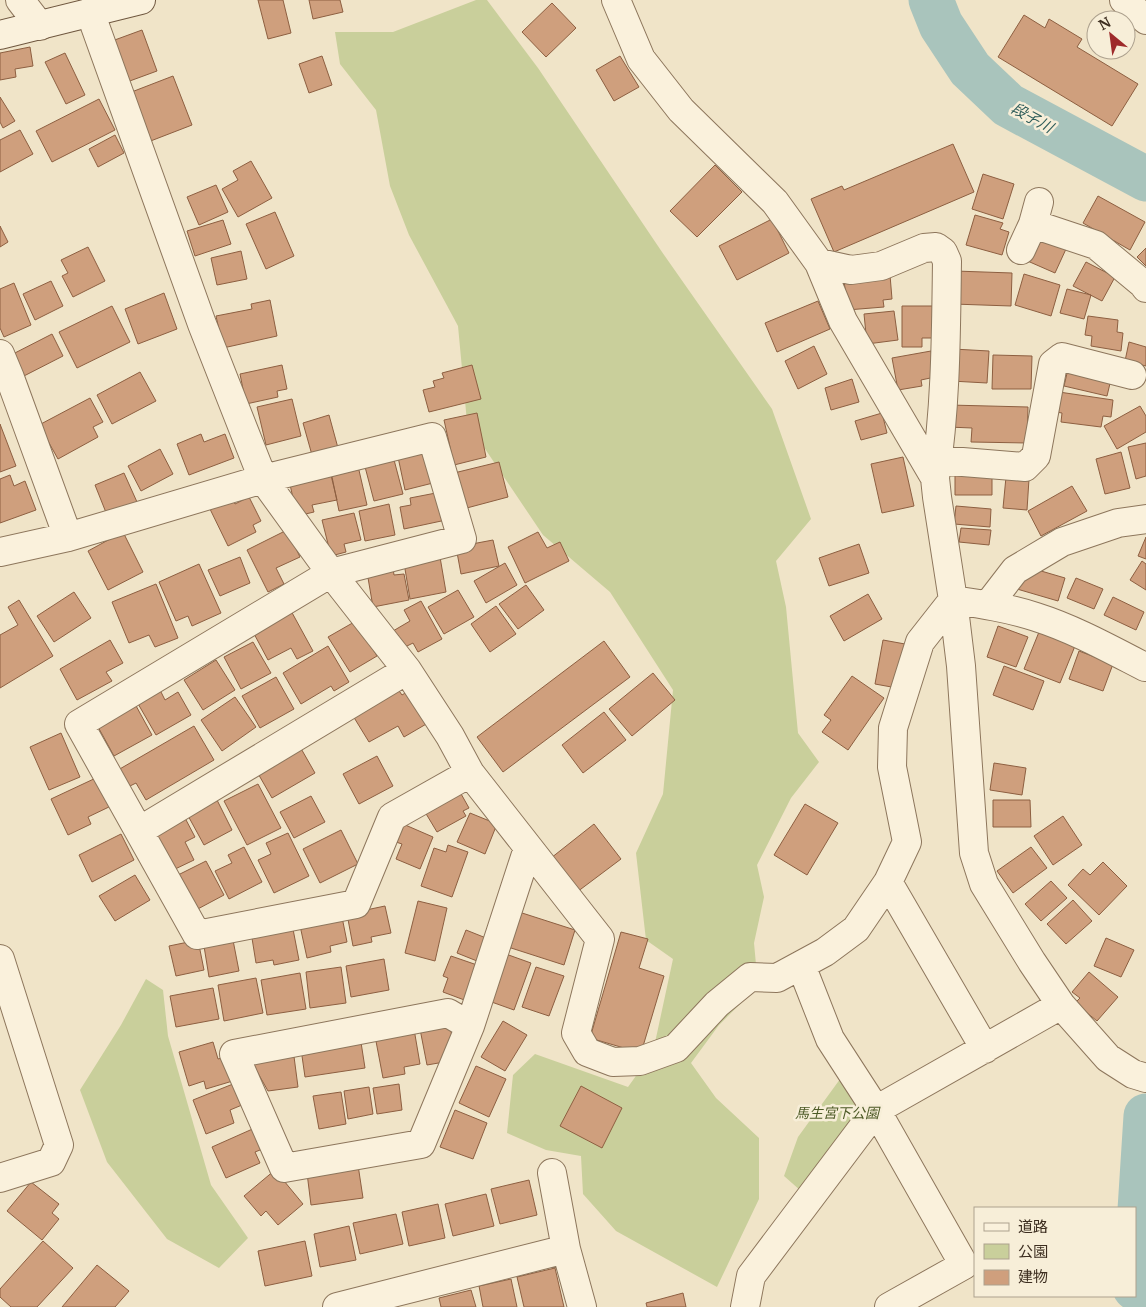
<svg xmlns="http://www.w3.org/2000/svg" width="1146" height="1307" viewBox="0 0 1146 1307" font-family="Merriweather,'Noto Sans JP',serif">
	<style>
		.green { fill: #c9cf9b }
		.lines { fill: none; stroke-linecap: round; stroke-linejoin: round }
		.stream { stroke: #6f938a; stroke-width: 8 }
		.river { stroke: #a9c4bc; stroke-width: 45 }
		.building { fill: #cf9f7d; stroke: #8d5f41 }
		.minor-casing { stroke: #8d765c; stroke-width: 30 }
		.secondary-casing { stroke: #6f573f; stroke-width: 30 }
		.minor { stroke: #faf1dc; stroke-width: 28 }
		.secondary { stroke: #faf1dc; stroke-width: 28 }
		.labels { text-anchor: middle; stroke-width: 5; stroke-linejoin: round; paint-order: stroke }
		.park-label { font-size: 14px; font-style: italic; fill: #4d5a26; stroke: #f7eed8 }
		.water-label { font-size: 15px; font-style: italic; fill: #2f5d5a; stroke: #f7eed8 }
	</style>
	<rect width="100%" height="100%" fill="#f0e4c8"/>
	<path class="green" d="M476 0H487L538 68 662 252 772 409 811 519 776 561 786 607 798 733 819 762 791 798 757 865 764 897 754 943 758 986 719 1025 691 1063 716 1098 759 1138V1199L717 1287 616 1231 583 1194 581 1156 546 1150 507 1133 513 1075 535 1054 628 1087 653 1052 673 959 646 940 636 853 663 794 673 690 610 592 543 535 467 422 458 326 409 235 390 186 376 110 340 64 335 32H393Z
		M146 979 163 990 168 1036 211 1185 248 1238 219 1268 167 1239 107 1162 80 1090 121 1025Z
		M843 1075 862 1110 801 1191 784 1176 798 1137Z"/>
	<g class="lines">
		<path class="stream" d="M1145 1124H1146"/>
		<path class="river" d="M931 0 941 25 970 69 1008 105 1146 179
			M1135 1288 1146 1116"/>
	</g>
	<path class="building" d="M258 0H283L291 33 268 39Z
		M309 0H340L343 12 313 19Z
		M552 3 576 28 546 57 522 32Z
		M1024 15 1045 28 1049 19 1082 39 1077 47 1138 84 1112 126 998 57Z
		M142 30 157 71 127 82 112 41Z
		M30 47 33 66 15 69 16 77 0 80V53Z
		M65 53 85 95 66 104 45 62Z
		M322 56 332 85 309 93 299 64Z
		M620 56 639 87 614 101 596 70Z
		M173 76 192 125 148 142 129 93Z
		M0 97 15 121 3 128 0 122Z
		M99 99 115 130 52 162 36 131Z
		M20 130 33 154 0 172V140Z
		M115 135 124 153 98 167 89 149Z
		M953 144 974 192 834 252 811 199 842 186 844 190Z
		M251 161 272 198 238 217 222 189 238 180 233 171Z
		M715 165 742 192 697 237 670 211Z
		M983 174 1014 184 1003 219 972 209Z
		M216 185 228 212 199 225 187 197Z
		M1098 196 1145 222 1130 250 1083 223Z
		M275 212 294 256 266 269 246 224Z
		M975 215 1003 223 1000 229 1009 232 1002 255 966 245Z
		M772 219 789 253 737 280 719 246Z
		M223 220 231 244 195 256 187 231Z
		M0 226 8 242 0 247Z
		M1033 235 1066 249 1055 273 1023 259Z
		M88 247 105 281 73 297 62 276 68 273 61 260Z
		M1146 248V266L1137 257Z
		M241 251 247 279 217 285 211 258Z
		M1086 262 1115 277 1102 301 1073 286Z
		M955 271 1012 273 1011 306 953 304Z
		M1024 274 1060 285 1051 316 1015 305Z
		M890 275 892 299 883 300 884 307 847 310 844 279Z
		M51 281 63 306 35 320 23 294Z
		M14 283 31 325 4 337 0 328V289Z
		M1067 289 1091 295 1084 319 1060 313Z
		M164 293 177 329 138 344 125 309Z
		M270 300 277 336 223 348 216 316 252 309 251 304Z
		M818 301 830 329 777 352 765 323Z
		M112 306 130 342 77 368 59 332Z
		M902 306H937L938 338H922V347H902Z
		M894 311 898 340 867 344 864 314Z
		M1088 316 1118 320 1117 332 1123 333 1121 351 1091 346 1092 336 1085 335Z
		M52 334 63 356 20 378 9 356Z
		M1129 342 1146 347V366L1125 361Z
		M814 346 827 374 798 389 785 361Z
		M953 349 989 351 987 383 951 381Z
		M931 351 935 377 921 380 922 386 898 390 892 358Z
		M993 355 1032 356 1031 389H992Z
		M282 365 287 389 277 391 278 397 246 404 240 374Z
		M472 365 481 399 429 412 423 390 435 387 433 381 444 378 442 373Z
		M1069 365 1112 375 1107 396 1064 386Z
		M140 372 156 401 112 424 97 395Z
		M852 379 859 402 831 410 825 388Z
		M1059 392 1113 400 1111 417 1103 416 1101 427 1061 422 1062 413 1056 412Z
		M90 398 103 422 93 427 98 437 58 459 39 425Z
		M292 399 301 436 266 445 257 407Z
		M949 405 1028 407 1027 443 971 442 972 428 948 427Z
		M1140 406 1146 416V432L1117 449 1104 426Z
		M477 413 486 457 454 465 444 420Z
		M882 413 887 433 861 440 855 421Z
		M329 415 338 448 312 455 303 423Z
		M0 424 16 466 0 472Z
		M201 434 204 442 225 434 234 458 189 475 177 444Z
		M1146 443V476L1136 479 1128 447Z
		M160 449 173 474 141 491 128 466Z
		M429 449 437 482 405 490 398 457Z
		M1121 452 1130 488 1105 494 1096 459Z
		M393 456 403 494 374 501 364 463Z
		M903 457 914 506 882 513 871 464Z
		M499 462 508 497 463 509 454 473Z
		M358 466 367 505 339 511 331 472Z
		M330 471 337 500 312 505 314 512 297 516 289 480Z
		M124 473 137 502 107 515 95 485Z
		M10 475 14 486 25 481 36 510 0 523V479Z
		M955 475 992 476V495H955Z
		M1006 477 1029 479 1027 510 1003 508Z
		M1072 486 1087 511 1041 536 1028 511Z
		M441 492 446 520 404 529 400 507 411 505 410 498Z
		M231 496 235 504 249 497 261 521 253 525 256 532 228 546 209 507Z
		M389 504 395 535 365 541 359 511Z
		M956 506 991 509 990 527 954 524Z
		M354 513 361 540 344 544 346 552 331 556 322 520Z
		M961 528 991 530 989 545 959 542Z
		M287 530 300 557 276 568 284 584 268 592 247 550Z
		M123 532 143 572 108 590 88 551Z
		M538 532 547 548 560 542 569 561 525 583 508 547Z
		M1146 537V559L1138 556Z
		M493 540 499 566 461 574 456 547Z
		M859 544 869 573 829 586 819 558Z
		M240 557 250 583 220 596 208 570Z
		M440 557 446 592 410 599 404 563Z
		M1142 561 1146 564V590L1130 580Z
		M505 563 517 585 486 603 474 581Z
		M199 564 221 613 192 626 188 616 176 621 159 582Z
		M1024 566 1065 578 1058 601 1017 589Z
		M393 568 394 575 404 574 409 600 373 607 367 572Z
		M1076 578 1103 589 1094 609 1067 598Z
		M156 584 178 638 155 647 149 635 129 643 112 602Z
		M526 585 544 610 518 629 499 604Z
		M458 590 474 617 444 634 428 607Z
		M74 592 91 618 54 642 37 616Z
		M868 594 882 619 844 641 830 616Z
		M1113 597 1144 612 1136 630 1104 615Z
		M19 600 53 656 0 688V635L18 625 8 607Z
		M421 601 442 639 418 652 413 643 403 648 393 631 410 621 404 610Z
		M496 606 516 634 490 652 471 624Z
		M290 609 313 651 297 659 291 648 268 660 252 630Z
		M356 621 377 656 350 672 328 637Z
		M998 626 1028 637 1016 667 987 657Z
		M1039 632 1075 646 1060 683 1024 669Z
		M110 640 123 663 106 672 112 681 77 700 60 669Z
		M883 640 905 644 897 688 875 684Z
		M604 641 630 677 503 772 477 737Z
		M253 642 271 673 241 689 224 657Z
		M328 646 349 682 334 691 331 686 301 704 283 673Z
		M1079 651 1113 664 1103 691 1069 679Z
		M216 660 235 690 203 710 184 680Z
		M1004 666 1044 681 1033 710 993 695Z
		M653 673 675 700 632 736 609 709Z
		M852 676 884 698 848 750 822 732 831 720 824 715Z
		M276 677 294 709 260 728 242 696Z
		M395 685 402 695 410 690 428 723 404 737 398 726 369 742 350 711Z
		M160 690 165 700 178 692 191 715 156 735 137 702Z
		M235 697 256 727 222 751 201 720Z
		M135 704 152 735 114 756 97 725Z
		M604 712 626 740 583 773 562 745Z
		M194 726 214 760 146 800 136 783 128 787 118 770Z
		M61 733 80 777 49 790 30 747Z
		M299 745 315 773 272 798 256 770Z
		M377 756 393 786 359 804 343 774Z
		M994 763 1026 768 1022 795 990 790Z
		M98 777 111 806 88 817 91 824 68 835 51 799Z
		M258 784 281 828 247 845 224 801Z
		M460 792 469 808 463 811 466 816 437 832 425 812Z
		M215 796 232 830 204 845 186 812Z
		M311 796 325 822 294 838 280 812Z
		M993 800H1030L1031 827H993Z
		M805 804 838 823 807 875 774 855Z
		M470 813 497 824 485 854 457 842Z
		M1063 816 1082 845 1053 865 1034 836Z
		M185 818 195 837 185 842 194 860 171 871 152 834Z
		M403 824 433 837 420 869 396 859 402 844 396 842Z
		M594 824 621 859 577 892 551 858Z
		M341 830 358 864 320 883 303 849Z
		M288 833 309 876 274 893 258 860 271 854 266 843Z
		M121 834 134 860 92 882 79 855Z
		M448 845 468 852 452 897 421 886 434 848 446 852Z
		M244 847 262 882 229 899 215 871 232 863 228 855Z
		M1031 847 1047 868 1013 893 997 871Z
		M206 861 224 895 194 911 176 876Z
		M1103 862 1127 886 1099 915 1068 885 1083 869 1090 875Z
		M135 875 150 900 115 921 99 896Z
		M1051 881 1067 898 1041 921 1025 904Z
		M1073 900 1092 921 1066 944 1047 924Z
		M418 901 447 908 435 961 405 953Z
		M385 906 391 933 371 937 372 942 353 946 347 914Z
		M341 912 347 942 330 946 331 952 307 958 299 921Z
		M519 912 575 930 564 965 508 947Z
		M292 924 299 960 274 965 273 960 256 963 251 932Z
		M466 930 486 938 477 961 457 953Z
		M621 932 648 939 639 968 664 976 641 1053 590 1038Z
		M232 935 239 971 209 977 203 940Z
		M1106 938 1134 950 1121 977 1094 966Z
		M198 940 204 970 176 976 169 946Z
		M503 953 531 963 514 1010 486 1000Z
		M451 956 480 966 467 1001 443 992 448 978 443 976Z
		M384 959 389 990 351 997 346 966Z
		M341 967 346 1003 310 1008 306 972Z
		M536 967 564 976 549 1016 522 1007Z
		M1089 972 1118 997 1097 1021 1075 1003 1080 998 1072 992Z
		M300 973 306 1009 267 1015 261 980Z
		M256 978 263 1013 224 1021 218 985Z
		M213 988 219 1019 176 1027 170 996Z
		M503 1021 527 1035 505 1071 481 1057Z
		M450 1023 453 1045 450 1061 427 1065 420 1029Z
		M414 1029 420 1064 404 1067 405 1074 383 1078 375 1036Z
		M360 1036 365 1068 305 1077 301 1049Z
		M213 1042 218 1059 229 1056 236 1080 206 1089 204 1081 189 1086 179 1052Z
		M293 1049 298 1087 268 1091 250 1059Z
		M476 1066 506 1079 489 1117 459 1103Z
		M233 1084 242 1105 230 1110 234 1123 206 1134 193 1100Z
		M399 1084 402 1110 377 1114 373 1088Z
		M581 1086 622 1108 602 1148 560 1126Z
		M369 1087 373 1114 348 1119 344 1091Z
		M341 1092 346 1124 319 1129 313 1096Z
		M455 1110 487 1123 473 1159 440 1147Z
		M257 1127 265 1148 255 1152 260 1163 226 1178 212 1147Z
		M358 1165 363 1198 311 1205 307 1173Z
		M275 1170 303 1204 278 1225 266 1211 261 1216 244 1196Z
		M529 1180 537 1215 500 1224 491 1189Z
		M31 1182 59 1204 52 1213 59 1219 42 1240 7 1211Z
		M486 1194 494 1226 453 1236 445 1204Z
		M438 1204 445 1238 409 1246 402 1212Z
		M396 1214 403 1244 360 1254 353 1223Z
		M349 1226 356 1260 320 1267 314 1234Z
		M43 1241 73 1268 37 1307H11L0 1297V1289Z
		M305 1241 312 1276 265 1286 258 1251Z
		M97 1265 129 1291 115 1307H62Z
		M555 1268 564 1307H524L517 1277Z
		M511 1279 517 1307H483L479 1286Z
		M471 1290 476 1307H441L439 1298Z
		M683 1293 686 1307H647L646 1303Z"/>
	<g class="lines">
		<defs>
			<path id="minor" d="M20 0 40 26
				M616 0 641 59 681 110 775 202 819 263 843 321 935 478 937 497 953 600 961 666 974 853 984 884 1032 962 1061 1005 1108 1058 1133 1074 1146 1078
				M1124 0 1146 20
				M90 12 202 324 263 479 331 573 407 670 450 736 470 773 600 939 576 1033 587 1052 613 1062 640 1061 676 1048 717 1004 750 977 777 978 825 952 856 929 888 882 907 842 892 767 893 728 920 642 953 600C981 604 1009 608 1036 617 1074 629 1110 649 1145 667
				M1033 224 1096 245 1143 284 1146 288
				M1021 250 1033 224 1039 202
				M819 263 851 270 881 266 924 248 936 247 943 252 947 261C946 333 946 406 935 478
				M0 354 10 378 68 537
				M938 460 1025 467 1036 456 1053 364 1062 357 1132 375
				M0 552 68 537 263 479 432 437 462 539 331 573 79 724 197 935 356 904 392 817 470 773
				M988 605 1015 570 1062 542 1118 523 1146 519
				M139 831 407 670
				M888 882 985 1049
				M0 959 59 1145 51 1162 0 1178
				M801 965 830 1039 876 1110 964 1265 889 1307
				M470 1026 421 1144 284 1168 234 1054 448 1013 470 1026 528 848
				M552 1173 566 1249
				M337 1307 566 1249 582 1307
				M745 1307 751 1276 876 1110 1061 1005"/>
			<path id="secondary" d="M0 35 141 0"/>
		</defs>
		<use href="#minor" class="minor-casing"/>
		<use href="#secondary" class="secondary-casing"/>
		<use href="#minor" class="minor"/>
		<use href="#secondary" class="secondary"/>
	</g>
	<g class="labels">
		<g class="park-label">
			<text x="837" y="1118">馬生宮下公園</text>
		</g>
		<g class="water-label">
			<text transform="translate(1032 118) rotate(29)" y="5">段子川</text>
		</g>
	</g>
	<rect x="974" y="1207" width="162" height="90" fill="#f7eed8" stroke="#ada18e"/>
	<rect x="984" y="1223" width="25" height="8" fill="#faf1dc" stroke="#ada18e"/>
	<text x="1018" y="1232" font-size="15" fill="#3d2e20">道路</text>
	<rect x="984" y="1244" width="25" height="15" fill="#c9cf9b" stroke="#ada18e"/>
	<text x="1018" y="1257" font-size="15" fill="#3d2e20">公園</text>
	<rect x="984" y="1270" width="25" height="15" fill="#cf9f7d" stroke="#ada18e"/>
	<text x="1018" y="1282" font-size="15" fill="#3d2e20">建物</text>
	<g transform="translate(1111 35) rotate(331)"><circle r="24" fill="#f7eed8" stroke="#ada18e"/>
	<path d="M0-4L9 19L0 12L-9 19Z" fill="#9e2a2b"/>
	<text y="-8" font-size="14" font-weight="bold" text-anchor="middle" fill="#3d2e20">N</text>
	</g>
</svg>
